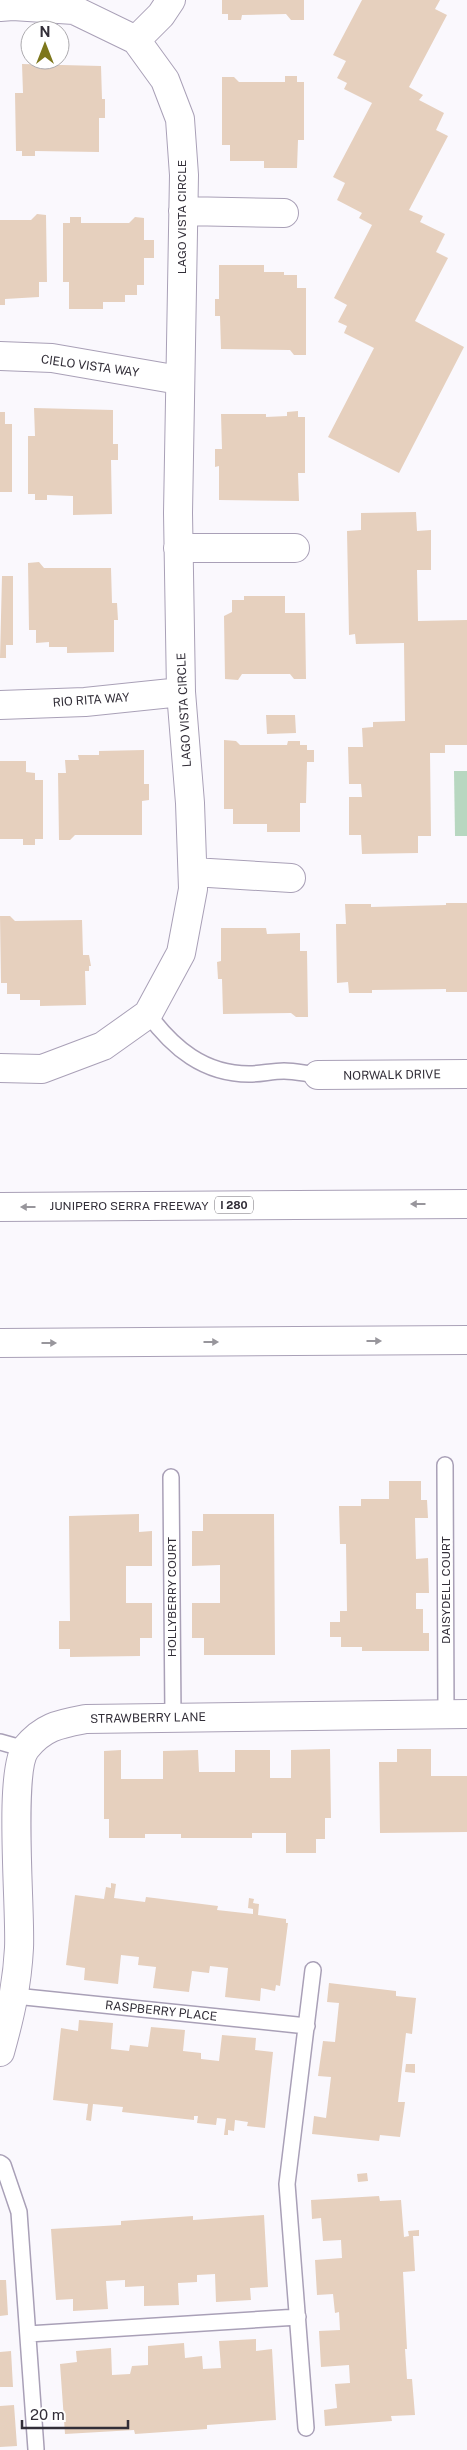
<svg xmlns="http://www.w3.org/2000/svg" width="467" height="2450" viewBox="0 0 467 2450" font-family="'Public Sans',sans-serif">
	<style>
		.green { fill: #b7d7c0 }
		.building { fill: #e6d0be }
		.lines { fill: none; stroke-linecap: round; stroke-linejoin: round }
		.lane-casing { stroke: #a9a0b7; stroke-width: 18 }
		.street-casing { stroke: #a9a0b7; stroke-width: 30 }
		.highway-casing { stroke: #a9a0b7; stroke-width: 30 }
		.lane { stroke: #fff; stroke-width: 15 }
		.street { stroke: #fff; stroke-width: 28 }
		.highway { stroke: #fff; stroke-width: 28 }
		.oneway { fill: #98969c }
		.labels { text-anchor: middle; stroke-width: 4.5; stroke-linejoin: round; paint-order: stroke }
		.shield { fill: #fff; stroke: #706d74; stroke-width: 1 }
		.shield-label { font-size: 11px; font-weight: bold; fill: #322e38 }
		.street-label { font-size: 12px; fill: #322e38; stroke: #fff }
	</style>
	<rect width="100%" height="100%" fill="#faf8fd"/>
	<path class="green" d="M454 771H467V836H455Z"/>
	<path class="building" d="M222 0H304V20H291L286 14 242 15 241 20H228V14H222Z
		M362 0H440L435 9 447 15 409 87 423 95 419 100 444 113 436 130 448 136 409 210 423 216 420 222 445 234 436 252 448 258 415 321 464 347 399 473 328 437 374 348 344 333 347 326 338 322 347 305 334 298 372 225 359 218 362 213 337 200 345 183 333 177 372 103 344 89 347 83 337 78 346 61 333 55Z
		M22 64 101 66 102 99H105V118H99V152L35 151V156H22V151H16L15 93H23Z
		M285 76H297V82H304V140H298L297 168H264V161H230V145H222V77H234L239 82H285Z
		M37 214 46 215 47 282H39V297L5 299V305H0V220H31Z
		M70 217H81V223H129L135 217 144 218V240H154V258H144V285H137V295H125V302H103V309H69V282H63V223H70Z
		M219 265H264V272H284V275H297V288H306V355H294L290 350 221 349 220 316H215V299H219Z
		M34 408 113 410V444H118V460H111L112 514 73 515V496L47 495V500H35V494H28V436H35Z
		M298 411V417H305V473H298L299 501 219 500V466L215 467V449H222L221 414H266V417L287 416V412Z
		M0 412H5V424H12V492H0Z
		M416 512 417 531 431 530V570H417L418 621 467 620V745H445V753H430L431 836H418V853L362 854 361 835H349V797H362L361 784H349L348 747H363L362 728 373 727V722L405 721 404 643 356 644 355 634 349 635 347 531 361 530V513Z
		M39 562 44 568H111L112 603H117L118 620H114V652L67 653V647H49V642L36 643V630H29L28 563Z
		M2 576H13V645H6V658H0Z
		M244 596H285V613H305L306 679H294L290 674H242L238 680 225 679 224 616 232 612V600H244Z
		M266 715H295L296 733 267 734Z
		M224 740 236 741 240 745H287L288 741H300V745H307V750H314V762H307L306 803H300V832H267V824H233V809H224Z
		M144 750V784H149V800L142 801V835H75L70 840H59L58 773H66L65 760H79L78 755H99V751Z
		M0 761H26V772L35 773V780H43V839H35V845H23V839H0Z
		M446 903H467V992H446V989L372 990V993H349L348 982 337 983 336 924H346L345 904H371V907L446 905Z
		M0 916H10L15 921 82 920 83 955H89L91 966H89V971H85L86 1005 40 1006V1000H20V994H7V983H1Z
		M221 928H266L267 934 300 933V951H307L308 1017H296L291 1013 223 1014 222 979H218L217 962 221 961Z
		M389 1481H421V1500H427L428 1518H415L416 1559 428 1558 429 1593H416V1609H423V1633H429V1651H362V1647H341V1637H330V1622H340V1611H347L346 1544H340L339 1506H361V1499H389Z
		M139 1514V1532L152 1531V1566H126V1603H152V1638H140V1656L70 1657V1649H59V1621H70L69 1516Z
		M203 1514H274L275 1655H204V1638H192V1603H220V1565L192 1566V1531H203Z
		M330 1749 331 1818H325V1839H316V1853H286V1833H252V1838H181V1834H145V1838H109V1819H104V1751L121 1750V1779H163V1751L198 1750 199 1772H235V1750H270V1778H291V1750Z
		M397 1749H431V1776H467V1832L380 1833 379 1762H397Z
		M111 1883 116 1884 114 1898 145 1902 146 1897 218 1906 217 1910 253 1914V1909L248 1908 249 1898 254 1899 253 1903 259 1904 258 1915 286 1919V1923H288L280 1986 276 1985 275 1991 261 1988 260 2001 225 1997 228 1968 210 1966 209 1973 192 1971 189 1992 153 1988 156 1967 138 1965 139 1957 121 1955 118 1984 84 1980 85 1968 66 1965 75 1895 104 1899 106 1887 111 1888Z
		M329 1983 396 1991V1996L416 1998 412 2034 406 2033 398 2102H405L400 2137 380 2135 379 2141 312 2134 314 2116 326 2118 331 2077 318 2076 323 2041 335 2042 339 2003 327 2002Z
		M79 2020 113 2023 111 2049 129 2051 130 2045 148 2047 151 2027 185 2030 183 2051 201 2053V2059L219 2061 222 2035 256 2038 255 2050 273 2052 265 2128 247 2126 248 2122 235 2120 234 2131 228 2130V2135H224L226 2119 217 2118 216 2125 197 2123 198 2116H194V2120L122 2112 123 2107 93 2104 91 2121 86 2120 88 2104 53 2100 61 2028 78 2031Z
		M406 2064H415V2073L405 2072Z
		M367 2173 368 2181 358 2182 357 2174Z
		M379 2196 380 2201 401 2200 404 2237 409 2236 408 2231 419 2230V2236H413L415 2271 403 2272 407 2349H405L407 2379H412L415 2415 391 2416 392 2421 325 2426 324 2410 337 2408 335 2384 350 2383 349 2365 321 2367 319 2331 340 2330 339 2312 335 2313 333 2294 317 2295 315 2260 342 2258 341 2240 323 2241 321 2218 312 2219 311 2200Z
		M264 2215 268 2287 250 2288 251 2300 216 2302 215 2274 197 2275V2282L178 2283 179 2305 144 2306V2286L125 2287V2280L106 2281 108 2309 73 2311V2299L56 2300 51 2229 121 2225V2221L193 2216V2220Z
		M0 2280H6L8 2315 0 2316Z
		M256 2339V2351L272 2349 276 2420 207 2425V2429L135 2434 134 2430 65 2434 60 2364 77 2362 76 2351 111 2348 112 2375 130 2374 132 2366 148 2365V2346L184 2343 185 2358 202 2356 203 2369 221 2368 219 2341Z
		M11 2351 13 2387H0V2352Z
		M14 2405 17 2446 0 2447V2406Z"/>
	<g class="lines">
		<defs>
			<path id="lane" d="M148 1014C173 1048 204 1074 249 1074 261 1074 272 1071 284 1071 295 1071 307 1074 318 1075
				M445 1465 446 1714
				M171 1477 173 1717
				M0 1742 25 1749
				M15 1996 307 2026
				M0 2163 3 2165 19 2212 36 2449
				M28 2334 298 2317
				M306 2428 287 2184 313 1970"/>
			<path id="street" d="M0 7 13 6 74 10 136 40 165 80 180 119 184 175 178 513 181 692 190 803 193 889 181 953 148 1014 103 1046 42 1069 0 1068
				M136 40 161 15 171 0
				M183 211 284 213
				M0 356 52 358 179 380
				M178 548H295
				M0 705 85 702 181 692
				M193 872 291 878
				M318 1075 467 1074
				M0 2052C10 2016 17 1986 19 1948 21 1911 8 1771 26 1748 44 1726 60 1724 86 1719L467 1714"/>
			<path id="highway" d="M0 1207 467 1204
				M0 1343 467 1340"/>
		</defs>
		<use href="#lane" class="lane-casing"/>
		<use href="#street" class="street-casing"/>
		<use href="#highway" class="highway-casing"/>
		<use href="#lane" class="lane"/>
		<use href="#street" class="street"/>
		<use href="#highway" class="highway"/>
	</g>
	<defs><path id="oneway-solid" d="M-6-.8H1V-3.2L6.5 0L1 3.2V.8H-6Z" transform="scale(1.25)"/></defs>
	<g class="oneway">
		<use href="#oneway-solid" transform="translate(418 1204) rotate(180)"/>
		<use href="#oneway-solid" transform="translate(28 1207) rotate(180)"/>
		<use href="#oneway-solid" transform="translate(374 1341)"/>
		<use href="#oneway-solid" transform="translate(211 1342)"/>
		<use href="#oneway-solid" transform="translate(49 1343)"/>
	</g>
	<g class="labels">
		<rect class="shield" x="215" y="1196.5" width="38" height="17" rx="4"/>
		<g class="shield-label">
			<text x="234" y="1209">I 280</text>
		</g>
		<g class="street-label">
			<text transform="translate(182 217) rotate(-90)" y="4">LAGO VISTA CIRCLE</text>
			<text transform="translate(90 366) rotate(8)" y="4">CIELO VISTA WAY</text>
			<text transform="translate(91 700) rotate(-4)" y="4">RIO RITA WAY</text>
			<text transform="translate(184 710) rotate(-93)" y="4">LAGO VISTA CIRCLE</text>
			<text transform="translate(392 1075) rotate(-1)" y="4">NORWALK DRIVE</text>
			<text x="129" y="1210">JUNIPERO SERRA FREEWAY</text>
			<text transform="translate(446 1590) rotate(-90)" y="4">DAISYDELL COURT</text>
			<text transform="translate(172 1597) rotate(-90)" y="4">HOLLYBERRY COURT</text>
			<text transform="translate(148 1718) rotate(-1)" y="4">STRAWBERRY LANE</text>
			<text transform="translate(161 2011) rotate(6)" y="4">RASPBERRY PLACE</text>
		</g>
	</g>
	<g transform="translate(45 45)"><circle r="24" fill="#ffffff" stroke="#adabaf"/>
	<path d="M0-4L9 19L0 12L-9 19Z" fill="#7d771c"/>
	<text y="-8" font-size="14" font-weight="bold" text-anchor="middle" fill="#322e38">N</text>
	</g>
	<path d="M22 2420v8h106v-8" fill="none" stroke="#322e38" stroke-width="2.5"/>
	<text x="30" y="2420" font-size="15" fill="#322e38" stroke="#ffffff" stroke-width="4" paint-order="stroke">20 m</text>
</svg>
